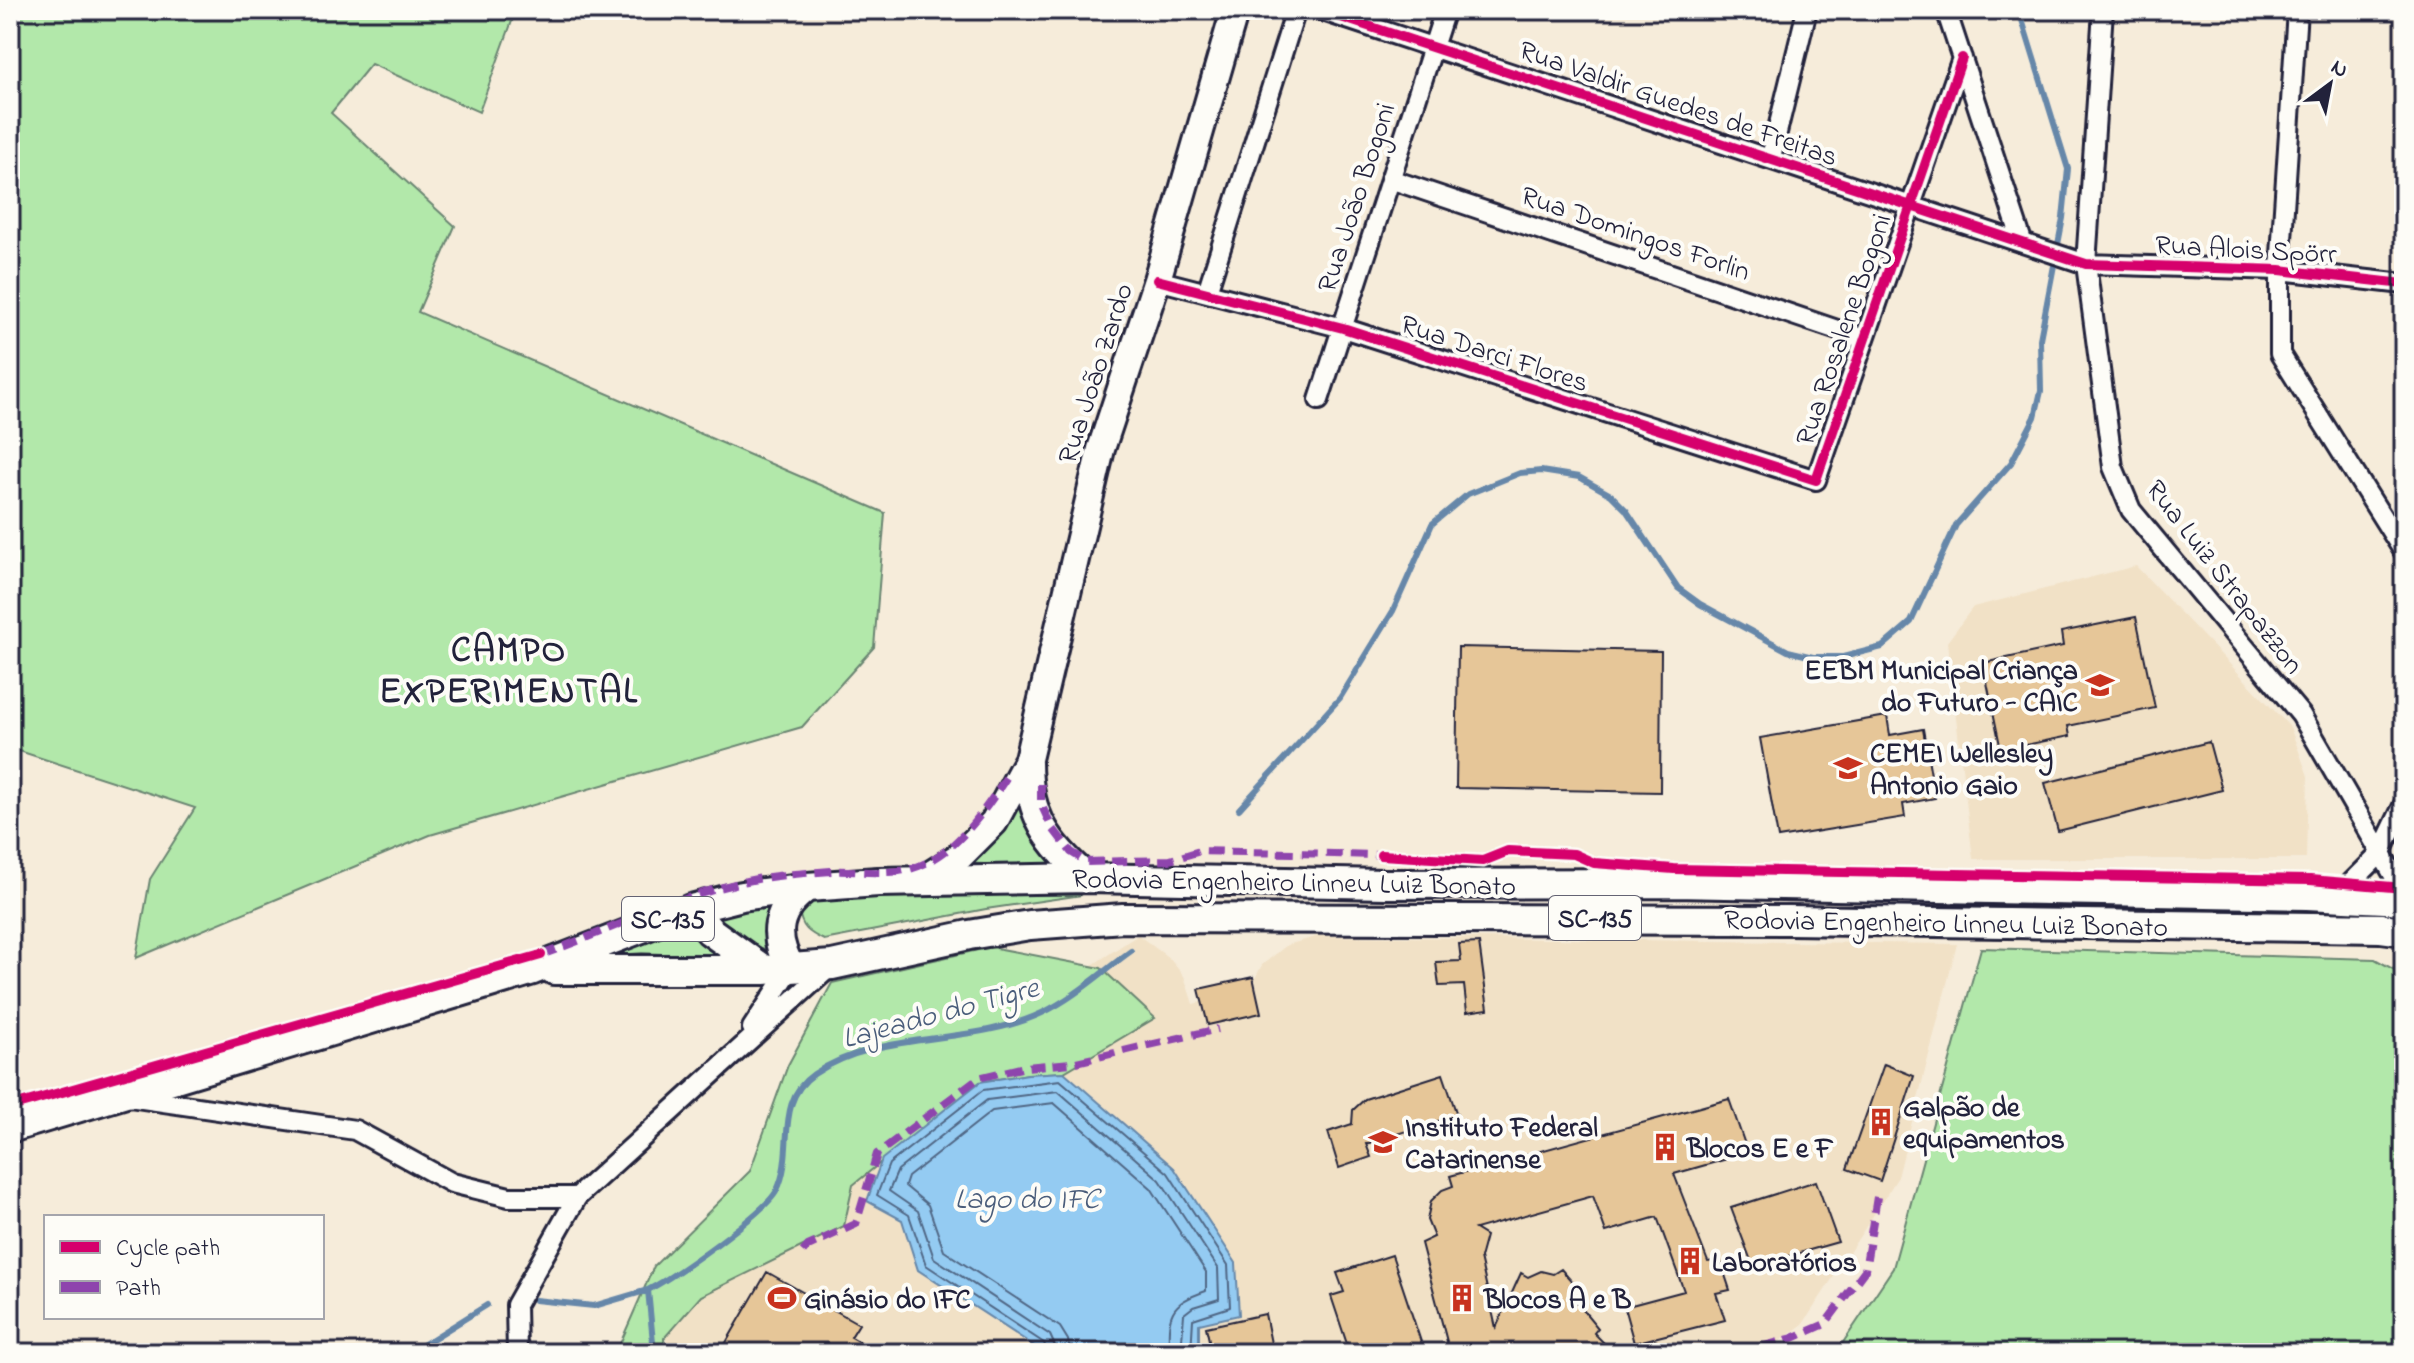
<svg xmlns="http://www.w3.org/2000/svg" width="2414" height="1363" viewBox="0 0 2414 1363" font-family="'Indie Flower',sans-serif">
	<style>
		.built { fill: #f1e1c6 }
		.green { fill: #b2e8aa; stroke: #6a8572; stroke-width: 2 }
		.water { fill: #94cbf2; stroke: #6687a9; stroke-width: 2 }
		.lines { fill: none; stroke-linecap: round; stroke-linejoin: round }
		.shore { stroke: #506684; stroke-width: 2 }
		.stream { stroke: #6687a9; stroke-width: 6 }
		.building { fill: #e6c698; stroke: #22223b; stroke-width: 2 }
		.minor-casing { stroke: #22223b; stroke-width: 24 }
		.secondary-casing { stroke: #22223b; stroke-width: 32 }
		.primary-casing { stroke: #22223b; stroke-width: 34 }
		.minor { stroke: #fdfcf7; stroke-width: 18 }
		.secondary { stroke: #fdfcf7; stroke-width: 26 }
		.primary { stroke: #fdfcf7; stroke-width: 28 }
		.quiet { stroke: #8e44ad; stroke-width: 8; stroke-dasharray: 16 8; stroke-linecap: butt }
		.cycleway-casing { stroke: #fdfcf7; stroke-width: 15 }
		.cycleway { stroke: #d6006c; stroke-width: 10 }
		.labels { text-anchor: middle; stroke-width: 8; stroke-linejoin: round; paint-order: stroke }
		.shield { fill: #fdfcf7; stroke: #646373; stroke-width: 2 }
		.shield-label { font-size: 26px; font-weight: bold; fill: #22223b }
		.street-label { font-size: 28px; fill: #22223b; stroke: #fdfcf7 }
		.poi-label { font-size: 28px; font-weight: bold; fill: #22223b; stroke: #fdfcf7; text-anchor: start }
		.water-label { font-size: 30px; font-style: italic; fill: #4a5d7b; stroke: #fdfcf7 }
		.district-label { font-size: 36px; font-weight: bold; letter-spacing: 2px; fill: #22223b; stroke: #fdfcf7 }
	</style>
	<rect width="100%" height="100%" fill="#f6ecda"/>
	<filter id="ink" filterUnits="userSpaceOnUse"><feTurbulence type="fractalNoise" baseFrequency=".0125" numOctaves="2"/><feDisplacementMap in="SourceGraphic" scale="16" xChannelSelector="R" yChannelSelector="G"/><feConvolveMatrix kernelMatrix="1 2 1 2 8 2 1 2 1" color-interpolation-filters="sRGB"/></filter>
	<g filter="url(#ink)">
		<path class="built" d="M2136 566 2290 727 2308 776 2306 859H1973L1947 642 1973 607Z
			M1138 935 1169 958 1184 976 1193 1004 1249 990 1262 965 1287 945 1319 936 1957 944 1898 1177 1803 1324 1764 1353H672L653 1306 877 1107Z"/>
		<path class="green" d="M10 10H516L479 112 371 64 331 113 455 226 418 312 885 513 874 647 802 727 430 835 136 958 150 879 195 808 10 748Z
			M1021 802C1023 829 1039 852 1061 867L959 863C989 847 1005 832 1021 802Z
			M812 892 1082 895 986 909 824 940C809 933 801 928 799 910Z
			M776 894 778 953 739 941 708 915Z
			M688 918 719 957 642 953 599 957Z
			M991 947 1101 968 1155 1018 1064 1072 1028 1074 980 1082 853 1185 844 1226 701 1296 664 1338 665 1353H616L654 1266 750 1171 788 1065 832 983Z
			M1981 948 2375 959 2404 975V1353H1836L1893 1268Z"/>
		<path class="water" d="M1064 1072 1174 1168 1236 1263 1239 1315 1199 1324V1353H1045L918 1270 902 1220 867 1201 882 1159 980 1082 1028 1074Z"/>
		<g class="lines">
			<path class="shore" d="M1048 1353 1044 1343 926 1265 909 1215 877 1195 889 1164 983 1090 1060 1080 1168 1173 1228 1265 1230 1307 1193 1319 1191 1353
				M1058 1353 1050 1335 934 1258 918 1211 889 1191 898 1170 987 1100 1058 1091 1160 1180 1218 1268 1219 1299 1193 1307 1184 1314 1181 1353
				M1070 1353 1068 1340 1060 1327 944 1251 928 1205 905 1186 908 1177 992 1111 1054 1103 1151 1188 1206 1272V1291C1168 1304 1168 1314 1169 1353"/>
			<path class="stream" d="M1239 809 1340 698 1393 611 1432 524 1468 494 1520 473 1541 471 1579 477 1611 495 1626 510 1678 588 1700 604 1788 651 1813 657H1843L1882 647 1911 622 1956 525 2011 463 2035 417 2041 391 2040 339 2063 218 2068 169 2019 10
				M535 1300 594 1306 648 1290
				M410 1353 487 1305
				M649 1353 653 1342 648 1290C673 1277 767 1212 777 1190 796 1151 773 1102 814 1074 880 1029 970 1047 1042 1013 1074 998 1103 971 1131 951"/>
		</g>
		<path class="building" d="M2136 617 2155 708 2068 726 2070 736 2001 750 1983 663 2063 646 2061 632Z
			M1458 647 1661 651 1660 792 1456 788Z
			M1887 716 1890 735 1923 729 1935 798 1903 804 1905 817 1778 838 1760 738Z
			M2209 742 2222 790 2058 831 2045 783Z
			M1479 943 1488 1009 1467 1012 1464 985 1439 986 1436 962 1461 961 1459 944Z
			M1253 977 1261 1013 1208 1025 1199 989Z
			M1884 1064 1914 1076 1880 1181 1847 1169Z
			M1443 1074 1457 1115 1366 1144 1371 1157 1339 1168 1328 1132 1352 1124 1353 1110 1365 1099Z
			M1729 1099 1748 1153 1674 1174 1708 1262 1720 1260 1730 1290 1716 1293 1725 1320 1634 1343 1624 1307 1684 1291 1657 1217 1606 1232 1593 1196 1475 1229 1486 1236 1480 1258 1496 1328 1521 1273 1528 1277 1541 1271 1553 1274 1561 1269 1582 1293 1574 1299 1598 1328 1594 1333 1605 1344 1598 1353H1450L1421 1243 1434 1237 1427 1220 1431 1201 1442 1190 1453 1186 1450 1176Z
			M1816 1181 1838 1242 1753 1266 1731 1208Z
			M1392 1255 1423 1348 1410 1353H1350L1331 1296 1344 1292 1337 1273Z
			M767 1272 859 1324 851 1337 880 1353H720Z
			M1265 1314 1273 1353H1212L1206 1327Z"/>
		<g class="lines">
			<defs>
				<path id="minor" d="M1320 10 2086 264 2280 270 2404 284
					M1946 10 2022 241
					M2103 10 2086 264 2113 467 2131 510 2301 715 2404 893
					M2297 10 2280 270V354L2404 552
					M1771 157 1807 10
					M1390 179 1864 339
					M1157 280 1343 328 1816 480 1962 58
					M1207 292 1296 10
					M1319 400 1445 10
					M2338 896 2380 854 2404 804
					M752 1028 791 968
					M129 1097 355 1130 452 1183 509 1197H577
					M517 1353 516 1305 577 1197 832 965"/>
				<path id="secondary" d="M1028 762C1028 816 1049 845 1088 878
					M919 882 960 856 994 822 1028 759 1101 449 1157 280 1235 10"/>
				<path id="primary" d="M691 909 710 931 764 970
					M791 968C771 936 776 909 807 887
					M554 970H764L832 965 969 935 1030 925 1123 918 1789 920 2381 928 2404 931
					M10 1128 533 970 691 909 742 896 807 887 878 882 1088 878 1386 884 1675 883 2307 895 2404 900"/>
			</defs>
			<use href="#minor" class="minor-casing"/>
			<use href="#secondary" class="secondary-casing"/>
			<use href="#primary" class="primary-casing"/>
			<use href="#minor" class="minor"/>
			<use href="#secondary" class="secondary"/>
			<use href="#primary" class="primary"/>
			<path class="quiet" d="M1041 784V804L1051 826 1071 852 1087 862 1170 860 1200 851 1381 855
				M541 955C608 931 679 896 747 881 774 875 805 873 832 871 854 870 877 874 899 871 948 865 981 816 1006 778
				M803 1252 808 1246 856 1224 877 1154 978 1078 1025 1067 1072 1063 1218 1029
				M1740 1353 1793 1338 1825 1324 1865 1270 1877 1197"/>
			<defs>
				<path id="cycleway" d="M1320 10 2086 264 2280 270 2404 284
					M1157 280 1343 328 1816 480 1962 58
					M1381 855 1483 861 1508 851 1574 854 1594 863 1674 869 2310 880 2404 888
					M10 1107 541 955"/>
			</defs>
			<use href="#cycleway" class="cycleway-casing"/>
			<use href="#cycleway" class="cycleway"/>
		</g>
	</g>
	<defs>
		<symbol id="school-bare" viewBox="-9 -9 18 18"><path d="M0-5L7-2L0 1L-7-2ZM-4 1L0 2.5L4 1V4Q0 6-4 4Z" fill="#c8321e" stroke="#fdfcf7" stroke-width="2.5" paint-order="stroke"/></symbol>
		<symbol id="building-bare" viewBox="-9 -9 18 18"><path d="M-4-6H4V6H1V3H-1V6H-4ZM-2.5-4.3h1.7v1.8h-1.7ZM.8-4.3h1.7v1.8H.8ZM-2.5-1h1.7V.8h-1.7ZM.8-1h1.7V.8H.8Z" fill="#c8321e" stroke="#fdfcf7" stroke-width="2.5" paint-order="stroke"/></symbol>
		<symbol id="university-bare" viewBox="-9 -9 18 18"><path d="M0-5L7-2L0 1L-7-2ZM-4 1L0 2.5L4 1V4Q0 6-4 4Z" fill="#c8321e" stroke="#fdfcf7" stroke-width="2.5" paint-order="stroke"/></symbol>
		<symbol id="stadium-bare" viewBox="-9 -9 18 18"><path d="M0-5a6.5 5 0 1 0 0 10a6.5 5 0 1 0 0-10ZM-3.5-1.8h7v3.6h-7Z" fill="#c8321e" stroke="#fdfcf7" stroke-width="2.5" paint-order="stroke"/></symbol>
	</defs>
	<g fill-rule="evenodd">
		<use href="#school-bare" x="2080" y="665" width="40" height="40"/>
		<use href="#school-bare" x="1828" y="748" width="40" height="40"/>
		<use href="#building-bare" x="1861" y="1102" width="40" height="40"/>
		<use href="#university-bare" x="1363" y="1122" width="40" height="40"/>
		<use href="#building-bare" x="1645" y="1127" width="40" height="40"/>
		<use href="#building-bare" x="1670" y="1241" width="40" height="40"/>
		<use href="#stadium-bare" x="762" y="1278" width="40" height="40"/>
		<use href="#building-bare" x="1442" y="1278" width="40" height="40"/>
	</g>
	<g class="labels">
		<g class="shield">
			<rect x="1549" y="896" width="92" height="44" rx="6"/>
			<rect x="622" y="897" width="92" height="44" rx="6"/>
		</g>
		<g class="shield-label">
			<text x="1595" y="927">SC-135</text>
			<text x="668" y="928">SC-135</text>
		</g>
		<g class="street-label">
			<text transform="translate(1679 102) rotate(19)" y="10">Rua Valdir Guedes de Freitas</text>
			<text transform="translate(1355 197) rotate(-72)" y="10">Rua João Bogoni</text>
			<text transform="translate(1636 232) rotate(19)" y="10">Rua Domingos Forlin</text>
			<text transform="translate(2246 248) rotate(3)" y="10">Rua Alois Spörr</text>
			<text transform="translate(1842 329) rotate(-71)" y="10">Rua Rosalene Bogoni</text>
			<text transform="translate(1495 352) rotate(18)" y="10">Rua Darci Flores</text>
			<text transform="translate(1094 373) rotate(-72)" y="10">Rua João Zardo</text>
			<text transform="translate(2226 576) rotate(52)" y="10">Rua Luiz Strapazzon</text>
			<text transform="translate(1294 881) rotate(1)" y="10">Rodovia Engenheiro Linneu Luiz Bonato</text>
			<text transform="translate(1946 922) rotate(1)" y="10">Rodovia Engenheiro Linneu Luiz Bonato</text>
		</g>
		<g class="poi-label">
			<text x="2078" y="679" text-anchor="end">EEBM Municipal Criança<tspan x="2078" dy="32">do Futuro - CAIC</tspan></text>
			<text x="1870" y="762">CEMEI Wellesley<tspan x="1870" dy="32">Antonio Gaio</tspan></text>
			<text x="1903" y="1116">Galpão de<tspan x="1903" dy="32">equipamentos</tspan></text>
			<text x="1405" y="1136">Instituto Federal<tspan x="1405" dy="32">Catarinense</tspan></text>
			<text x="1687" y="1157">Blocos E e F</text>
			<text x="1712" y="1271">Laboratórios</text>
			<text x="804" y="1308">Ginásio do IFC</text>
			<text x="1484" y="1308">Blocos A e B</text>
		</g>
		<g class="water-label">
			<text transform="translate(940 1012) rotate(-15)" y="10">Lajeado do Tigre</text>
			<text x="1027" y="1208">Lago do IFC</text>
		</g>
		<g class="district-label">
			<text x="509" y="661">CAMPO<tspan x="509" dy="41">EXPERIMENTAL</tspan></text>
		</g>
	</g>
	<rect width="2414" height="1363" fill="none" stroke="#fdfcf7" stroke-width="40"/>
	<rect x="20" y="20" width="2374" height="1323" fill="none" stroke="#22223b" stroke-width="3" filter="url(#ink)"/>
	<rect x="44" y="1215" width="280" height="104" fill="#fdfcf7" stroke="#a5a5ac" stroke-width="2"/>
	<rect x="60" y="1241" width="40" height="12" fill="#d6006c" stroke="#a5a5ac" stroke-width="2"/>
	<text x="116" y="1255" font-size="24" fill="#22223b">Cycle path</text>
	<rect x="60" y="1281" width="40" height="12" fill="#8e44ad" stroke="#a5a5ac" stroke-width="2"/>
	<text x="116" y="1295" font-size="24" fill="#22223b">Path</text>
	<g transform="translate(2330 84) rotate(32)" stroke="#fdfcf7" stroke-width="6" paint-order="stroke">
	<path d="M0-6L14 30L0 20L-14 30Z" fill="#22223b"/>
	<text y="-12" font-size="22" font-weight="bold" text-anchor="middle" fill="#22223b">N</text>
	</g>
</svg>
